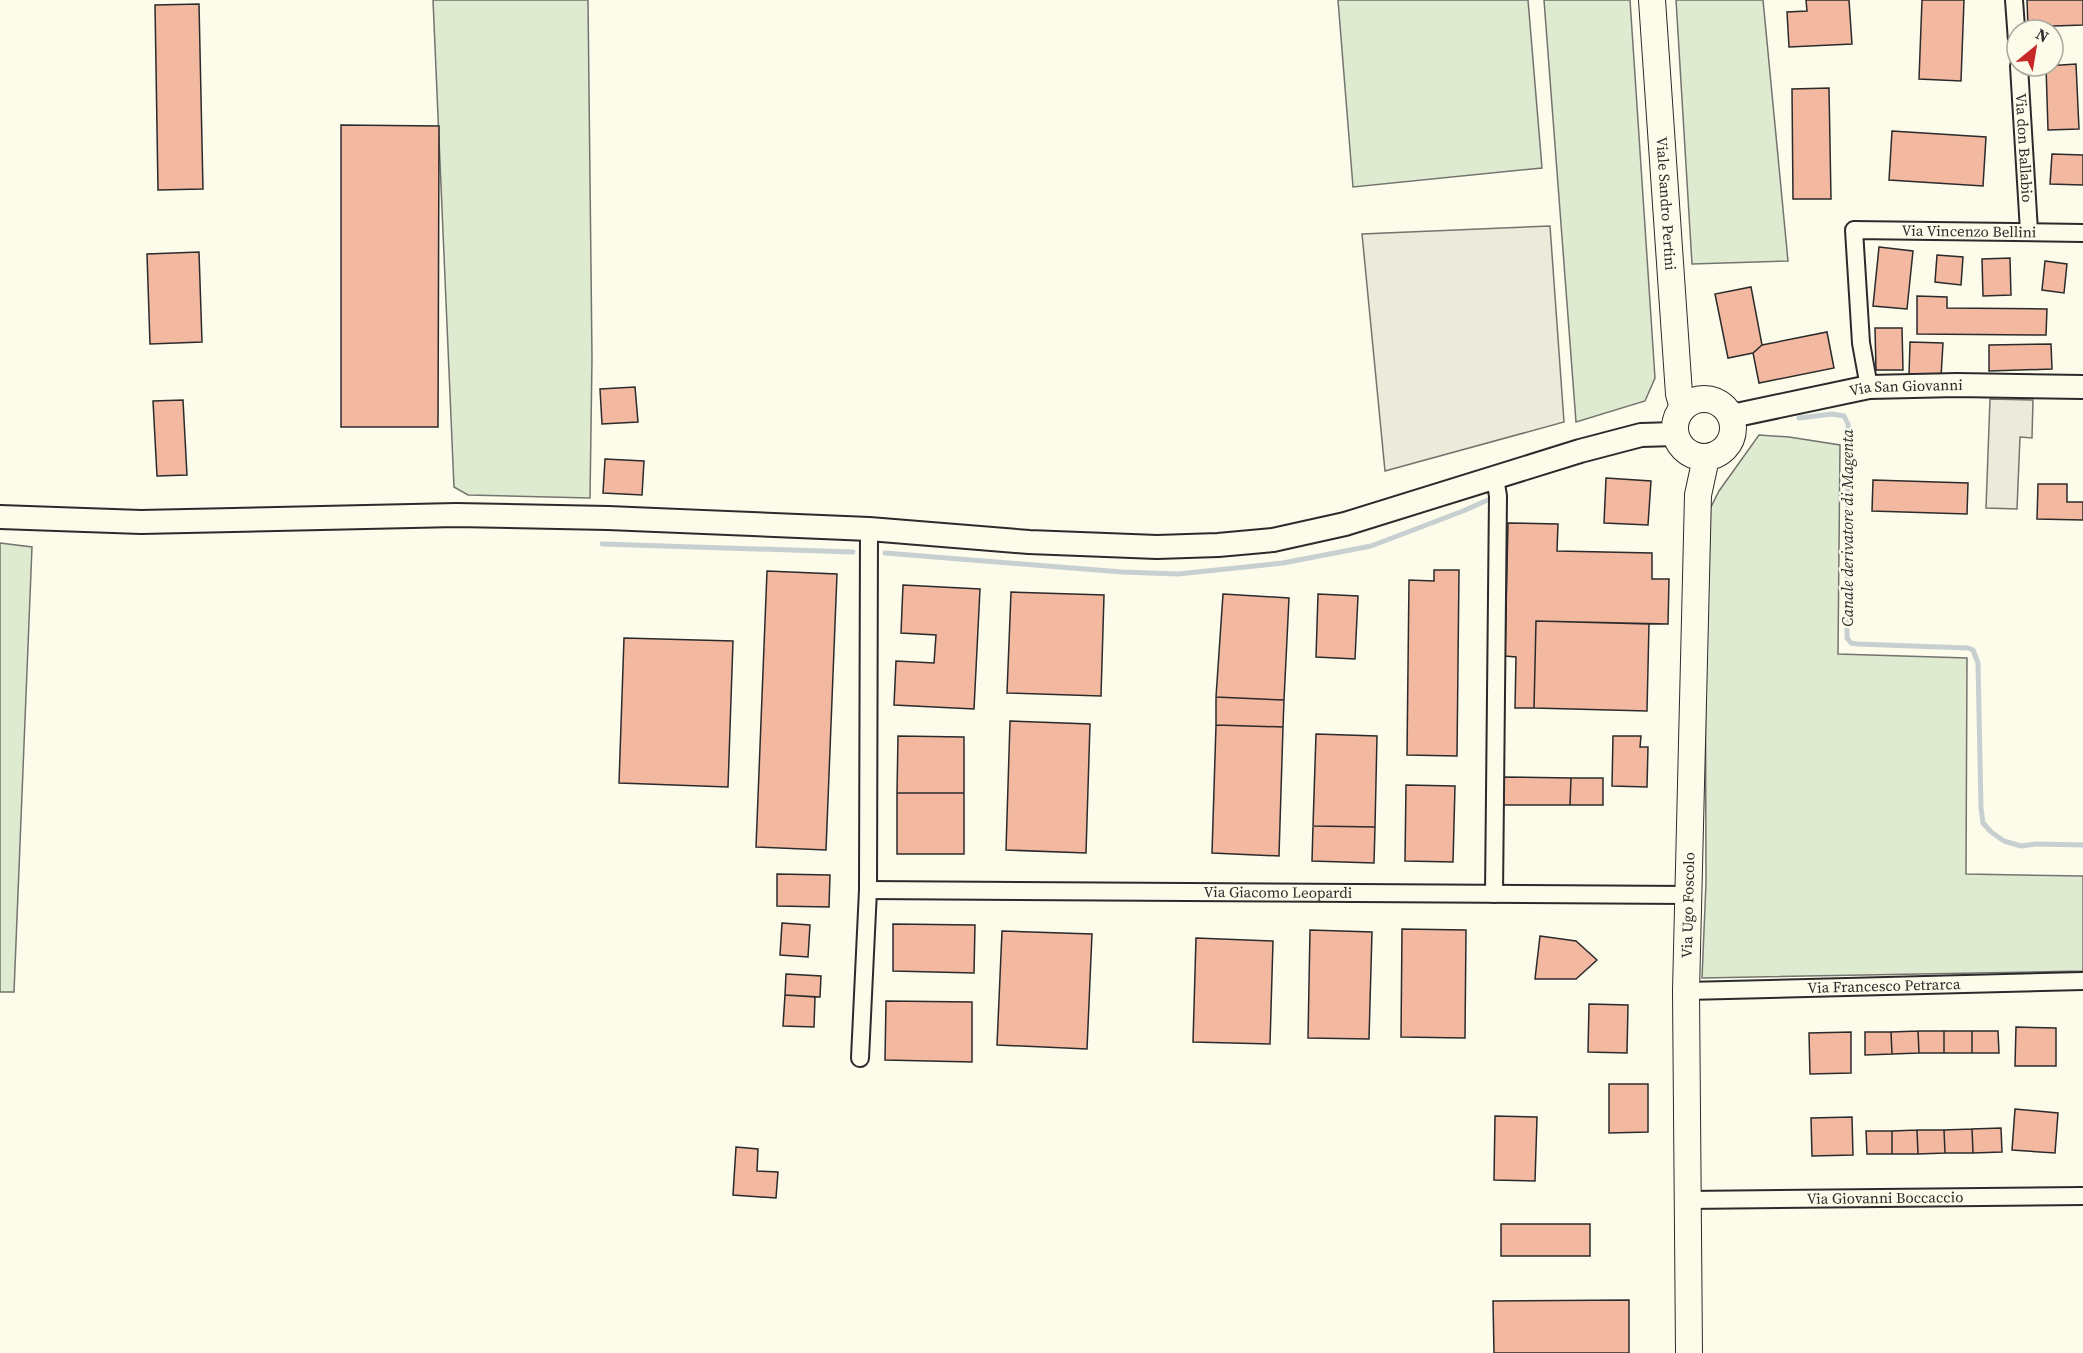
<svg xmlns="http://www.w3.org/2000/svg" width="2083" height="1353" viewBox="0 0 2083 1353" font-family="'Source Serif 4',serif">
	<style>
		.green { fill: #deebd1; stroke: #74746e; stroke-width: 1.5 }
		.parking { fill: #eceadb; stroke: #74746e; stroke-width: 1.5 }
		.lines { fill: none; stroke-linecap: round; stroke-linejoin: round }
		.stream { stroke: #c7d0d0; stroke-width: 5 }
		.building { fill: #f2b8a0; stroke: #2b2b2b; stroke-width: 1.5 }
		.street-casing { stroke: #2b2b2b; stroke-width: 20 }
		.secondary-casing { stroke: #2b2b2b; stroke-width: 26 }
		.primary-casing { stroke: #2b2b2b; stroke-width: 28 }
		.street { stroke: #fdfbea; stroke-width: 16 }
		.secondary { stroke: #fdfbea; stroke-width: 22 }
		.primary { stroke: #fdfbea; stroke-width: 26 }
		.labels { text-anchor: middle; stroke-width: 4.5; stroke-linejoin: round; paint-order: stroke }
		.street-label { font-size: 15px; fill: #2b2b2b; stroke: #fdfbea }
		.water-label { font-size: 16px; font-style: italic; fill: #2b2b2b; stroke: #fdfbea }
	</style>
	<rect width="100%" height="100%" fill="#fdfbea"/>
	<path class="green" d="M433 0H588L592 358 590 498 468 495 454 487Z
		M1338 0H1528L1542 168 1353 187Z
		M1544 0H1630L1655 378 1645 401 1576 422Z
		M1676 0H1763L1788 261 1692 264Z
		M1759 435 1789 437 1840 445 1838 654 1967 658 1966 874 2083 876V971L1702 978 1706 883 1705 519 1719 491Z
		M0 543 32 547 14 992H0Z"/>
	<path class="parking" d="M1550 226 1564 422 1385 471 1362 234Z
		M1990 399 2033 400 2032 438 2020 437 2017 509 1986 508Z"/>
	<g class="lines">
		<path class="stream" d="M1799 418 1832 414 1844 416 1848 424 1847 638 1851 643 1857 644 1968 648 1973 650 1978 663 1981 808 1983 823 1991 832 2004 841 2021 846 2036 844 2083 845
			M602 544 853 552
			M885 553 1122 572 1178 574 1283 563 1371 546 1463 511 1490 499"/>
	</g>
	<path class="building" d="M1806 0H1849L1852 44 1789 47 1787 12 1807 11Z
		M1922 0H1964L1961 81 1919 79Z
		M2027 0H2083V25L2028 27Z
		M199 4 203 189 158 190 155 5Z
		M2076 64 2079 129 2048 130 2046 66Z
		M1829 88 1831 199H1793L1792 89Z
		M341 125 439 126 438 427H341Z
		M1892 131 1986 137 1983 186 1889 180Z
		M2052 154 2083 155V185L2050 184Z
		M1879 247 1913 251 1907 309 1873 306Z
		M199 252 202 342 150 344 147 254Z
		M1937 255 1963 257 1961 285 1935 282Z
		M2010 258 2011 295 1983 296 1982 259Z
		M2045 261 2067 264 2064 293 2042 290Z
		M1751 287 1762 345 1753 353 1728 358 1715 294Z
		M1917 296 1947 297V308L2047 309 2046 335 1917 334Z
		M1875 328H1902L1903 370H1876Z
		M1827 332 1834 368 1759 383 1753 353 1762 345Z
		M1910 342 1943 343 1941 377 1909 375Z
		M2051 344 2052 369 1989 371V345Z
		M635 387 638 422 602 424 600 389Z
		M183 400 187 475 157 476 153 401Z
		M605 459 644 461 642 495 603 493Z
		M1606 478 1651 481 1648 525 1604 523Z
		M1873 480 1968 483 1967 514 1872 511Z
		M2038 484H2067V502H2083V520L2037 519Z
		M1508 523 1558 524 1557 551 1652 553V579H1669L1668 624 1536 621 1534 708H1515L1516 657 1505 656Z
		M1434 570H1459L1457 756 1407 755 1409 580 1434 581Z
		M767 571 837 574 826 850 756 847Z
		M903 585 980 589 974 709 894 705 896 661 934 663 936 635 901 633Z
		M1011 592 1104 595 1101 696 1007 693Z
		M1223 594 1289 598 1284 700 1216 697Z
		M1318 594 1358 596 1355 659 1316 657Z
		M1536 621 1649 624 1647 711 1534 708Z
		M624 638 733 641 728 787 619 783Z
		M1216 697 1284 700 1283 727 1216 725Z
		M1010 721 1090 724 1086 853 1006 850Z
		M1216 725 1283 727 1279 856 1212 853Z
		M1316 734 1377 736 1375 827 1313 826Z
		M898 736 964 737V793H897Z
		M1613 736H1641L1640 747H1648L1647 787 1612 786Z
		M1502 777 1571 778 1570 805H1502Z
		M1571 778H1603V805H1570Z
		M1406 785 1455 786 1453 862 1405 861Z
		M897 793H964V854H897Z
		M1313 826 1375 827 1374 863 1312 861Z
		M777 874 830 875 829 907 777 906Z
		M782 923 810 925 808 957 780 955Z
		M893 924 975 925 974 973 893 971Z
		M1402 929 1466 930 1465 1038 1401 1037Z
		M1310 930 1372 932 1369 1039 1308 1038Z
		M1002 931 1092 934 1087 1049 997 1045Z
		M1540 936 1576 941 1597 960 1576 979H1535Z
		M1196 938 1273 941 1270 1044 1193 1042Z
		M786 974 821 976 820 997 785 995Z
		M785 995 815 997 814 1027 783 1026Z
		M886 1001 972 1002V1062L885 1060Z
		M1589 1004 1628 1005 1627 1053 1588 1052Z
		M2016 1027 2056 1028V1066H2015Z
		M1918 1031H1944V1053H1919Z
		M1918 1031 1919 1053 1892 1054 1891 1032Z
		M1944 1031H1972V1053H1944Z
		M1972 1031H1998L1999 1053H1972Z
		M1851 1032V1073L1810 1074 1809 1033Z
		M1865 1032H1891L1892 1054 1865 1055Z
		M1609 1084H1648V1132L1609 1133Z
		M2015 1109 2058 1113 2055 1153 2012 1150Z
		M1495 1116 1537 1117 1535 1181 1494 1180Z
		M1852 1117 1853 1155 1812 1156 1811 1118Z
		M2001 1128 2002 1152 1973 1153 1972 1129Z
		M1972 1129 1973 1153H1945L1944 1130Z
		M1917 1130 1918 1154H1892V1131Z
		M1917 1130H1944L1945 1153 1918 1154Z
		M1866 1131H1892V1154H1867Z
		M736 1147 758 1149 757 1171 778 1172 776 1198 733 1195Z
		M1501 1224H1590V1256H1501Z
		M1629 1300V1353H1494L1493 1301Z"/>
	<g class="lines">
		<defs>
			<g id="street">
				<path d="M2014 0 2017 41"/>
				<path id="s1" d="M2019 66 2029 231"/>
				<path id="s2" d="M1869 387 1861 343 1854 230 2083 233"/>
				<path id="s3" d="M868 890 1688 895"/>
				<path d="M1494 894 1498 496 1495 478"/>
				<path id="s4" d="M1686 991 2083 981"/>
				<path d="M860 1058 868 890 869 529"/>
				<path id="s5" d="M1687 1200 2083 1196"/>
			</g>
			<g id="secondary">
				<path id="s6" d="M1732 416 1869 387 1957 385 2083 387"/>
				<path d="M0 517 141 522 456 515 608 518 869 529 1029 542 1157 547 1218 545 1273 540 1345 524 1580 451 1641 435 1675 434"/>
			</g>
			<g id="primary">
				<path id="s7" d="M1652 0 1679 394 1683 408"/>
				<circle cx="1704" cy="428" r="29"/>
				<path id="s8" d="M1689 1353 1686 991 1698 495 1706 458"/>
			</g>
		</defs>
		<use href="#street" class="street-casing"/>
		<use href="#secondary" class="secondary-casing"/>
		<use href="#primary" class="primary-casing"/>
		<use href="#street" class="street"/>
		<use href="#secondary" class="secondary"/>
		<use href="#primary" class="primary"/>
	</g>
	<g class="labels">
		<g class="street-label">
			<text dy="5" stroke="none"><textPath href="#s1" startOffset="82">Via don Ballabio</textPath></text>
			<text dy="5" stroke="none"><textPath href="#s7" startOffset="204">Viale Sandro Pertini</textPath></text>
			<text dy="5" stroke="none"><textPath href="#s2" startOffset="273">Via Vincenzo Bellini</textPath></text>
			<text dy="5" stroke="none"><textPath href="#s6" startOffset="177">Via San Giovanni</textPath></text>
			<text dy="5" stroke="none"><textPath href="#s3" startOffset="410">Via Giacomo Leopardi</textPath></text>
			<text dy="5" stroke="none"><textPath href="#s8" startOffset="448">Via Ugo Foscolo</textPath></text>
			<text dy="5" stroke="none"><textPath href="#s4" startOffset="198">Via Francesco Petrarca</textPath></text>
			<text dy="5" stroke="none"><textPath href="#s5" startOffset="198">Via Giovanni Boccaccio</textPath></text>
		</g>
		<g class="water-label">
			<text transform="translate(1847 528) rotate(-90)" y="6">Canale derivatore di Magenta</text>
		</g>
	</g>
	<g transform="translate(2035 48) rotate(30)"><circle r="28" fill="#fdfbea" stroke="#a9a89e" stroke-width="1.5"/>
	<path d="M0-4.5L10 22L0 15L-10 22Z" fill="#c62828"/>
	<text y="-9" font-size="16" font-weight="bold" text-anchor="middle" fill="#2b2b2b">N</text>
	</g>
</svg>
